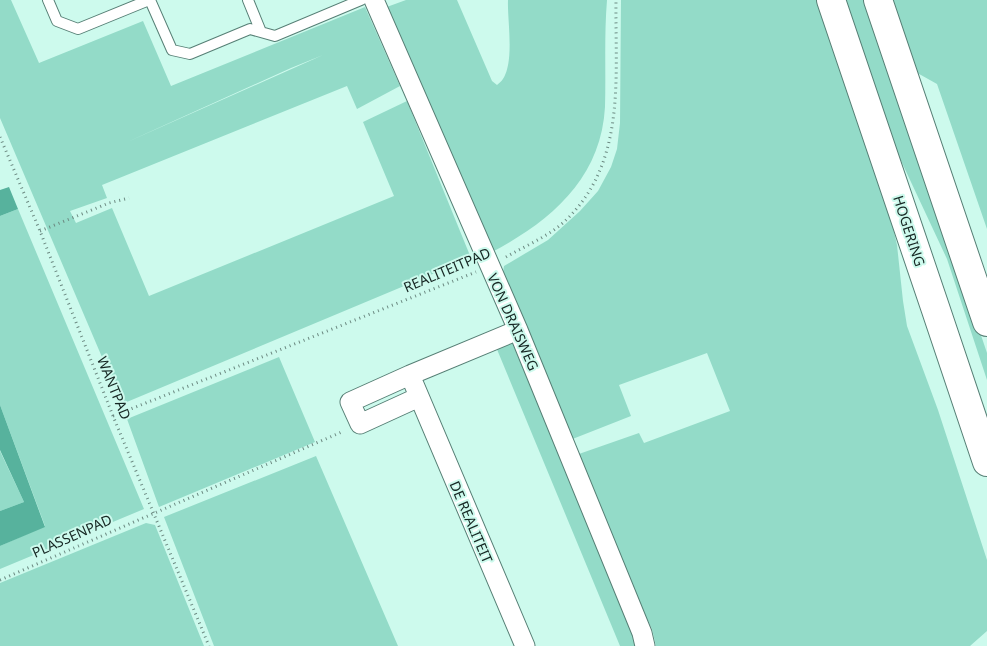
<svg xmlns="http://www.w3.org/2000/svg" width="987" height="646" viewBox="0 0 987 646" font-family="'Noto Sans',sans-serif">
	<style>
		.green { fill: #93dbc8; fill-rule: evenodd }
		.water { fill: #57b29d }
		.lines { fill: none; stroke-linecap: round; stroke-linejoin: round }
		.service-casing { stroke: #567f75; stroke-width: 12 }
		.minor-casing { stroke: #567f75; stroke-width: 21 }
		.trunk-casing { stroke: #567f75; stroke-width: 30 }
		.path { stroke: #6c8a82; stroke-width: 3; stroke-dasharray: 1 4; stroke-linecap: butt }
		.service { stroke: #fff; stroke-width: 10 }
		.minor { stroke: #fff; stroke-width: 19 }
		.trunk { stroke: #fff; stroke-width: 28 }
		.labels { text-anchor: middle; stroke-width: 4; stroke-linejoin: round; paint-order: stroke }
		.street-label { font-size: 14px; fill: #162723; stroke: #cdfaed }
	</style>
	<rect width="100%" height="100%" fill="#cdfaed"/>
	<path class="green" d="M0 0H11L39 63 143 21 171 86 365 7 400 86 357 109 347 86 102 185 107 198 70 211 76 223 112 208 149 296 394 196 363 122 407 101 471 258 122 404 0 118ZM323 55 125 143 291 68Z
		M406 0H457L492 81 497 85C517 73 507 22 508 0H607C604 36 606 71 605 107 601 179 550 222 490 253L384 8Z
		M621 0H819L877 171 891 219 897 245 903 301 907 326 938 410 987 560V631L970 646H656L652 629 627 577 576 455 639 433 644 443 730 411 707 353 619 385 631 416 570 440 503 272 504 266 548 240 580 211 598 191 611 167 617 149 620 123Z
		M845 0H868L987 353V380L947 259 896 150Z
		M888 0H987V229L937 84 912 70Z
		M18 209 144 509 0 569V546L45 526 0 405V216Z
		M511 340 617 592 637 646H620L496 347Z
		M279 357 315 442 159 507 127 419Z
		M0 451 24 502 0 511Z
		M316 456 398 646H214L164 517Z
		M146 523 155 525 204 646H0V583Z"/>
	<path class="water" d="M9 187 18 209 0 216V190Z
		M0 405 45 527 0 546V511L24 502 0 450Z"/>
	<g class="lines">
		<defs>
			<path id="service" d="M48 0 57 21 78 29 149 0
				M150 0 172 50 190 54 250 29 275 36 361 0
				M248 0 261 32"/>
			<path id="minor" d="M374 0 518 330 642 633 645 646
				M518 330 410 375 525 646
				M410 375 350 402 360 424 419 397"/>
			<path id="trunk" d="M831 0C884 153 935 308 987 462
				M878 0 987 322"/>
		</defs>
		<use href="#service" class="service-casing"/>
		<use href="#minor" class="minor-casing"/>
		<use href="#trunk" class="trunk-casing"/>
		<path class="path" d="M0 137 40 231 113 416 209 646
			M40 231 109 203 129 198
			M506 257C525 246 547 237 564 222 627 163 615 78 616 0
			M113 416 476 272
			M0 580 344 431"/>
		<use href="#service" class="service"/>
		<use href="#minor" class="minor"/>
		<use href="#trunk" class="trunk"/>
	</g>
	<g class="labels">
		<g class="street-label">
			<text transform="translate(909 231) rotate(72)" y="5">HOGERING</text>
			<text transform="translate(447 270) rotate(-23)" y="5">REALITEITPAD</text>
			<text transform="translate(513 322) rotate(66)" y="5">VON DRAISWEG</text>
			<text transform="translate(114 388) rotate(68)" y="5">WANTPAD</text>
			<text transform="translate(471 522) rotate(67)" y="5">DE REALITEIT</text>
			<text transform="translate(72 536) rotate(-24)" y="5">PLASSENPAD</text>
		</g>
	</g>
</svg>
